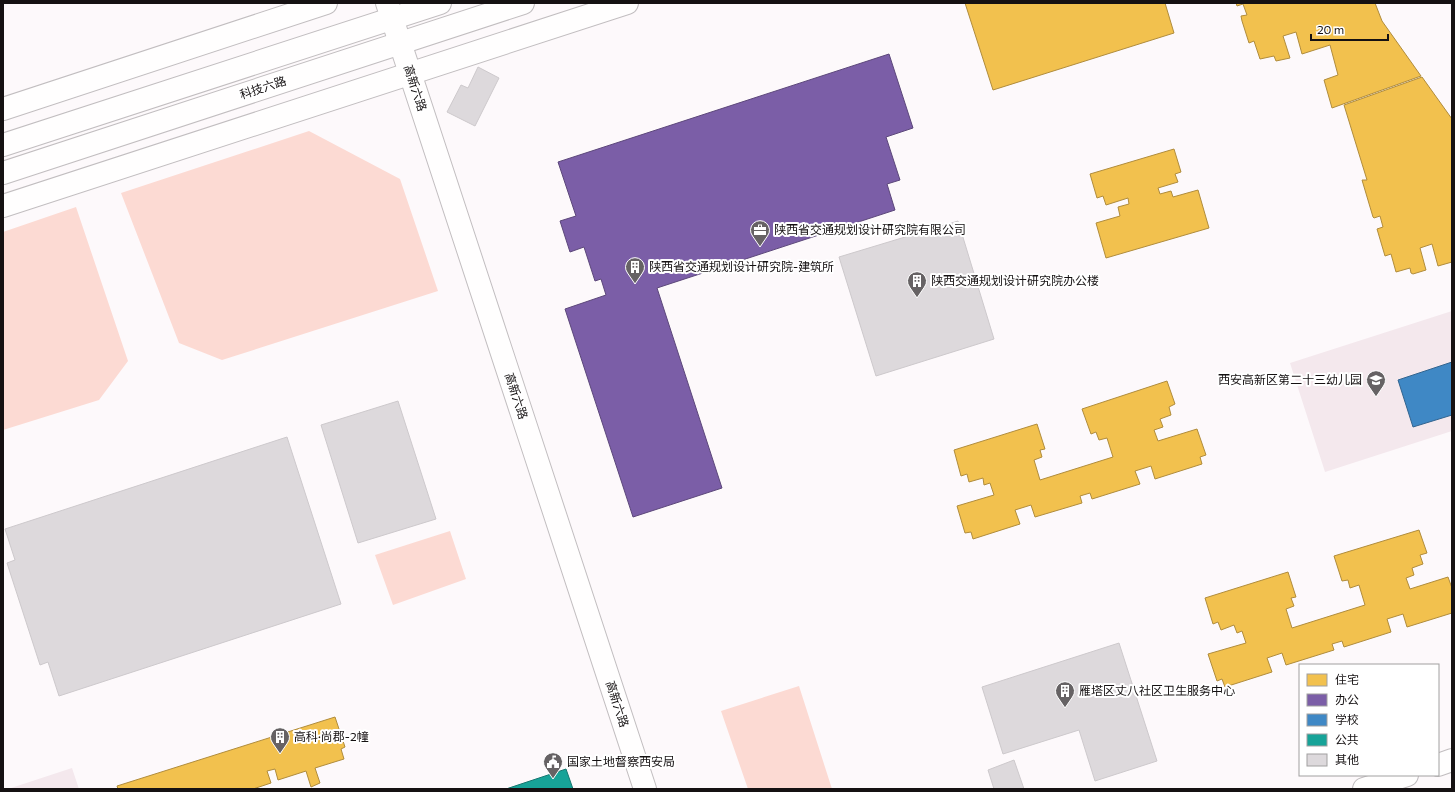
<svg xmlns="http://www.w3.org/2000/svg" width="1455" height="792" viewBox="0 0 1455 792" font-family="Commissioner,'Noto Sans SC',sans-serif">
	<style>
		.built { fill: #f4e8ed }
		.green { fill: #fcdad3 }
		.homes { fill: #f2c14e; stroke: #b08c3c }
		.offices { fill: #7b5ea7; stroke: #5c477a }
		.schools { fill: #3f88c5; stroke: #32648f }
		.public { fill: #17a398; stroke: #167770 }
		.building { fill: #ddd9dc; stroke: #cdc9cc }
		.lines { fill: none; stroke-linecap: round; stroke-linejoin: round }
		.tertiary-casing { stroke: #c2bec0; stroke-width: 24 }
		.secondary-casing { stroke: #c2bec0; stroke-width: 24 }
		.tertiary { stroke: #fffefe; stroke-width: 22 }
		.secondary { stroke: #fffefe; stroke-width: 22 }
		.labels { text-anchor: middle; stroke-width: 4; stroke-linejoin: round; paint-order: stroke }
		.street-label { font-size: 12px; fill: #151112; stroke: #fff }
		.poi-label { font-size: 12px; fill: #151112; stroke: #fff; text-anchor: start }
	</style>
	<rect width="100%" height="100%" fill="#fdf9fb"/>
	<path class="built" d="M1452 311V431L1325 472 1290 363Z
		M72 768 79 789H8Z"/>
	<path class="green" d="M309 131 400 179 438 291 222 360 179 343 121 193Z
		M76 207 128 361 99 400 3 430V232Z
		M450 531 466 579 393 605 375 555Z
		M799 686 832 789H748L721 711Z"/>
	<path class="homes" d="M965 3H1165L1174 33 993 90Z
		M1236 3H1375L1382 21 1421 76 1332 108 1324 80 1338 75 1330 45 1302 54 1296 32 1283 36 1290 58 1276 61 1274 56 1260 59 1254 41 1249 43 1242 21 1241 16 1247 15 1243 4 1237 6Z
		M1422 77 1452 119V262L1438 266 1432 244 1420 248 1426 270 1413 274 1411 273 1410 268 1396 272 1391 254 1385 256 1377 229 1383 227 1380 216 1374 218 1373 217 1362 180H1367L1344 105Z
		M1174 149 1181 172 1175 174 1178 182 1158 188 1160 194 1171 191 1173 197 1198 190 1209 228 1106 258 1096 223 1120 216 1118 207 1129 204 1128 198 1106 205 1103 196 1097 198 1090 174Z
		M1167 381 1175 404 1169 407 1171 415 1160 419 1163 427 1154 430 1158 441 1197 429 1206 455 1200 457 1202 464 1155 479 1151 466 1135 471 1140 484 1092 499 1090 493 1080 496 1082 503 1035 517 1031 505 1015 510 1020 524 973 539 971 532 965 533 957 506 994 495 990 483 984 485 983 478 969 482 967 474 961 476 954 450 1037 424 1045 449 1040 450 1042 457 1034 460 1040 480 1113 457 1107 438 1099 440 1096 432 1091 434 1082 409Z
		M1419 530 1427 553 1420 555 1423 564 1412 568 1414 575 1406 578 1410 589 1448 577 1452 588V613L1407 627 1403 614 1387 619 1391 632 1344 647 1342 641 1332 644 1334 650 1286 665 1282 653 1267 658 1272 672 1225 687 1222 679 1217 681 1208 654 1246 643 1242 631 1237 633 1234 625 1221 630 1218 622 1213 624 1205 598 1288 572 1296 597 1291 598 1294 606 1286 609 1292 628 1365 605 1359 585 1350 588 1348 580 1342 581 1334 556Z
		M335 717 345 747 341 749 344 759 315 768 320 783 311 787 306 771 278 780 275 769 267 771 271 783 253 789H118L117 786Z"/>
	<path class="offices" d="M889 54 913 128 886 137 900 180 887 184 895 210 657 288 722 488 633 517 565 309 606 295 601 279 595 281 584 247 570 252 560 221 576 216 558 162Z"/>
	<path class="schools" d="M1452 362V415L1413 427 1398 380Z"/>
	<path class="public" d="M566 769 573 789H506Z"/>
	<path class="building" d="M478 67 499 78 475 126 447 112 461 85 468 88Z
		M958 221 994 339 876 376 839 257Z
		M398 401 436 519 358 543 321 425Z
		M287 437 341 604 59 696 48 662 40 665 7 563 15 560 5 529Z
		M1119 643 1157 761 1095 781 1079 730 1003 754 982 687Z
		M1014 760 1024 789H994L988 770Z"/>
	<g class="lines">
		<defs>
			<path id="tertiary" d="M387 3 645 789
				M1438 765 1452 760
				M1364 789 1407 775"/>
			<path id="secondary" d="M3 109 326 3
				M3 145 440 3
				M3 173 523 3
				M3 206 627 3"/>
		</defs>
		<use href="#tertiary" class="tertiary-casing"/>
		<use href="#secondary" class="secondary-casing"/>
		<use href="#tertiary" class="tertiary"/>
		<use href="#secondary" class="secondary"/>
	</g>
	<defs>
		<symbol id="office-pin" viewBox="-11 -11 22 30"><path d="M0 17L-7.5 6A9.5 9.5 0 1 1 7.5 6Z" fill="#666264" stroke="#fff"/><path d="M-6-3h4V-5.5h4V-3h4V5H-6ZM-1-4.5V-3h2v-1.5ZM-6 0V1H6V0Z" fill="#fff"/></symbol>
		<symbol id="building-pin" viewBox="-11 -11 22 30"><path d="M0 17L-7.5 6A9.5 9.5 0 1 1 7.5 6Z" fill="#666264" stroke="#fff"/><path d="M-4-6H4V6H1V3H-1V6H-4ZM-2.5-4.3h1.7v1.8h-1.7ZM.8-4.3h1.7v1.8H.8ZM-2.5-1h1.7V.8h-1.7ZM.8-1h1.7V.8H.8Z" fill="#fff"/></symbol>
		<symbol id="school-pin" viewBox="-11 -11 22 30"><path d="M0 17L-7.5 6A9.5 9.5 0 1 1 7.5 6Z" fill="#666264" stroke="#fff"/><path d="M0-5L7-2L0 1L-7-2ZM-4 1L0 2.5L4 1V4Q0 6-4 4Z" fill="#fff"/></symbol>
		<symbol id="civic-pin" viewBox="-11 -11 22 30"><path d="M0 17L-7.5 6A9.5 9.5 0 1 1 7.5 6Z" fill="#666264" stroke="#fff"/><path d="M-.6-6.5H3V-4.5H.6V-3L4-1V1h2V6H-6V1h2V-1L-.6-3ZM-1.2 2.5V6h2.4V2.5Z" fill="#fff"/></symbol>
	</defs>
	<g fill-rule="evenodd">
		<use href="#office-pin" x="749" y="219" width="22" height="30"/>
		<use href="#building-pin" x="624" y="256" width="22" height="30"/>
		<use href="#building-pin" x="906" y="270" width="22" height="30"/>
		<use href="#school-pin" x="1365" y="369" width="22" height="30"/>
		<use href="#building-pin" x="1054" y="680" width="22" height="30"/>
		<use href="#building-pin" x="269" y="726" width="22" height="30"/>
		<use href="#civic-pin" x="542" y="751" width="22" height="30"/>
	</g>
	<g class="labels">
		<g class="street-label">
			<text transform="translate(263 88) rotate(-18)" y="4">科技六路</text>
			<text transform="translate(415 88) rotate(72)" y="4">高新六路</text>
			<text transform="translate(516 396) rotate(72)" y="4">高新六路</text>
			<text transform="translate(617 704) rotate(72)" y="4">高新六路</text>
		</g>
		<g class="poi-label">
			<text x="774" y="234">陕西省交通规划设计研究院有限公司</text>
			<text x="649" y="271">陕西省交通规划设计研究院-建筑所</text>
			<text x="931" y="285">陕西交通规划设计研究院办公楼</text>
			<text x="1362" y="384" text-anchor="end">西安高新区第二十三幼儿园</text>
			<text x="1079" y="695">雁塔区丈八社区卫生服务中心</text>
			<text x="294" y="741">高科·尚郡-2幢</text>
			<text x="567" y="766">国家土地督察西安局</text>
		</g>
	</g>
	<rect width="1455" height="792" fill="none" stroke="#151112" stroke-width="8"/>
	<rect x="1299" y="664" width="140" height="112" fill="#ffffff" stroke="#a1a0a0"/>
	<rect x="1307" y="674" width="20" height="12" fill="#f2c14e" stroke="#a1a0a0"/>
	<text x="1335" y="684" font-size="12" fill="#151112">住宅</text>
	<rect x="1307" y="694" width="20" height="12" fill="#7b5ea7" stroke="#a1a0a0"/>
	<text x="1335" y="704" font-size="12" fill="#151112">办公</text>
	<rect x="1307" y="714" width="20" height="12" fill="#3f88c5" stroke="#a1a0a0"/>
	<text x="1335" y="724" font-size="12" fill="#151112">学校</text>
	<rect x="1307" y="734" width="20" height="12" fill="#17a398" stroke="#a1a0a0"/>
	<text x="1335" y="744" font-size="12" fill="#151112">公共</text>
	<rect x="1307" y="754" width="20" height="12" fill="#ddd9dc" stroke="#a1a0a0"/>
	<text x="1335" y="764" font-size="12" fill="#151112">其他</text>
	<path d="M1311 34v6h77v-6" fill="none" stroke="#151112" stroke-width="2"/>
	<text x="1317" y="34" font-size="12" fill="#151112" stroke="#ffffff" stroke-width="3" paint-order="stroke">20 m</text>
</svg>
